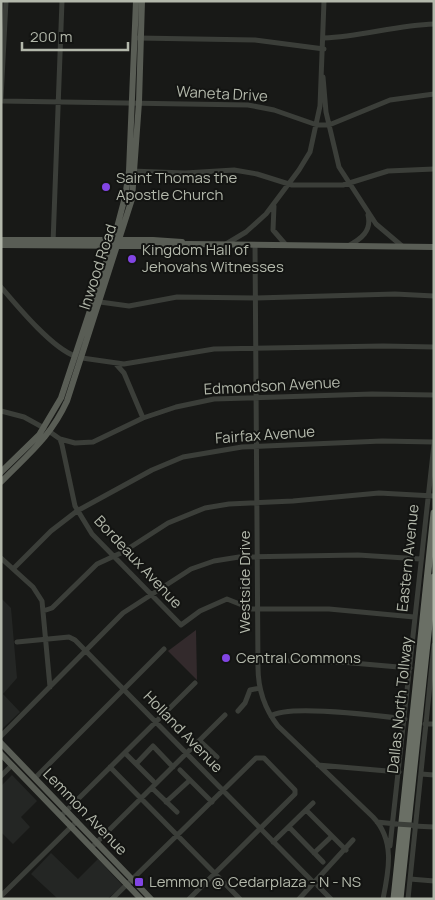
<svg xmlns="http://www.w3.org/2000/svg" width="435" height="900" viewBox="0 0 435 900" font-family="Manrope,sans-serif">
	<style>
		.built { fill: #242624 }
		.green { fill: #332a2c }
		.lines { fill: none; stroke-linecap: round; stroke-linejoin: round }
		.minor { stroke: #3b3e39; stroke-width: 5 }
		.major { stroke: #595d55; stroke-width: 6 }
		.highway { stroke: #6a6f65; stroke-width: 7 }
		.minor-bridge { stroke: #3b3e39; stroke-width: 5 }
		.poi-dot { fill: #8245e4; stroke: #131412; stroke-width: 2 }
		.labels { text-anchor: middle; stroke-width: 4; stroke-linejoin: round; paint-order: stroke }
		.street-label { font-size: 15px; fill: #b3b8ab; stroke: #131412 }
		.poi-label { font-size: 15px; fill: #b3b8ab; stroke: #131412; text-anchor: start }
	</style>
	<rect width="100%" height="100%" fill="#181917"/>
	<path class="built" d="M1 598 11 608 17 678 3 694 20 712 1 730Z
		M12 775 37 801 21 817 30 827 13 844 1 832V786Z
		M51 853 78 879 98 859 123 886 107 899H58L31 874Z"/>
	<path class="green" d="M196 630 197 680 168 651Z"/>
	<g class="lines">
		<path class="minor" d="M138 38 255 40 324 49
			M324 38C361 37 396 25 434 24
			M323 77 326 112 339 167 376 224 402 246
			M1 98 6 1
			M1 101 248 105 274 110 317 125H329L390 100 434 94
			M131 171 185 173 234 170 257 174 292 185H343L388 171 434 169
			M274 206 273 230 286 245
			M53 243 62 1
			M226 244 246 232 266 214 299 170 310 152 320 106 324 1
			M255 245 258 667C258 690 264 708 278 726L373 817C395 840 389 870 383 899
			M348 246C361 239 372 231 368 215
			M1 287C18 307 52 348 75 356
			M100 302 129 306 177 297 256 298 395 294 434 296
			M82 358 124 364 214 349 383 346 434 347
			M115 363 124 373 143 418
			M1 411 24 417 44 428
			M50 432 60 439 62 445 75 506 92 534 181 625 200 611 227 599 252 609H329L414 617
			M60 439 75 443 93 442 143 418 176 407 214 399 372 394 434 395
			M1 558 33 587 42 601 50 687
			M14 568 51 531 77 511 152 470 183 457 242 447 382 441 434 442
			M43 611 52 608 97 564 123 552 168 523 205 508 229 504 293 501 379 493 434 496
			M17 642 69 637 75 640 314 883
			M258 660 341 662 410 668
			M238 711 245 703 250 690 260 688
			M271 716C288 704 381 716 405 719
			M425 724H434
			M1 736 123 613 191 569 214 561 239 557 358 555 421 559
			M200 741 217 757
			M125 753 153 781
			M136 764 153 746 173 767
			M318 765 399 772
			M110 767 240 899
			M180 770 212 802
			M421 774 434 775
			M1 776 12 765
			M35 778 164 649
			M152 788 177 812
			M166 802 190 780
			M306 810 346 850
			M62 815 195 683
			M377 822 396 824
			M413 826 434 827
			M289 827 323 862
			M273 842 313 803
			M390 846 434 444
			M92 847 225 715
			M314 853 332 836
			M410 879 434 881
			M318 886 331 899
			M1 896 77 821
			M112 899 256 758H264L295 790V794L189 899
			M299 899 353 840
			M408 899 434 645"/>
		<path class="major" d="M1 240H153L182 242
			M1 245 148 246 187 244 434 247
			M1 472 39 435 61 398 115 235 125 197 129 171 136 1
			M1 482C28 454 50 438 67 401L132 199 139 102 142 1
			M1 743 151 899
			M1 754 141 899"/>
		<path class="highway" d="M394 899 434 513
			M400 899 434 577"/>
		<path class="minor-bridge" d="M396 824 412 825"/>
	</g>
	<g class="poi-dot">
		<circle cx="106" cy="187" r="5"/>
		<circle cx="132" cy="259" r="5"/>
		<circle cx="226" cy="658" r="5"/>
		<rect x="134" y="877" width="10" height="10" rx="2.5"/>
	</g>
	<g class="labels">
		<g class="street-label">
			<text transform="translate(222 94) rotate(3)" y="5">Waneta Drive</text>
			<text transform="translate(98 267) rotate(-72)" y="5">Inwood Road</text>
			<text transform="translate(272 386) rotate(-3)" y="5">Edmondson Avenue</text>
			<text transform="translate(265 435) rotate(-4)" y="5">Fairfax Avenue</text>
			<text transform="translate(408 558) rotate(-84)" y="5">Eastern Avenue</text>
			<text transform="translate(138 562) rotate(47)" y="5">Bordeaux Avenue</text>
			<text transform="translate(245 582) rotate(-90)" y="5">Westside Drive</text>
			<text transform="translate(400 705) rotate(-84)" y="5">Dallas North Tollway</text>
			<text transform="translate(183 732) rotate(46)" y="5">Holland Avenue</text>
			<text transform="translate(85 812) rotate(46)" y="5">Lemmon Avenue</text>
		</g>
		<g class="poi-label">
			<text x="116" y="183">Saint Thomas the<tspan x="116" dy="17">Apostle Church</tspan></text>
			<text x="142" y="255">Kingdom Hall of<tspan x="142" dy="17">Jehovahs Witnesses</tspan></text>
			<text x="236" y="663">Central Commons</text>
			<text x="149" y="887">Lemmon @ Cedarplaza - N - NS</text>
		</g>
	</g>
	<rect width="435" height="900" fill="none" stroke="#b3b8ab" stroke-width="5"/>
	<path d="M22 42v8h106v-8" fill="none" stroke="#b3b8ab" stroke-width="2.5"/>
	<text x="30" y="42" font-size="15" fill="#b3b8ab" stroke="#131412" stroke-width="4" paint-order="stroke">200 m</text>
</svg>
